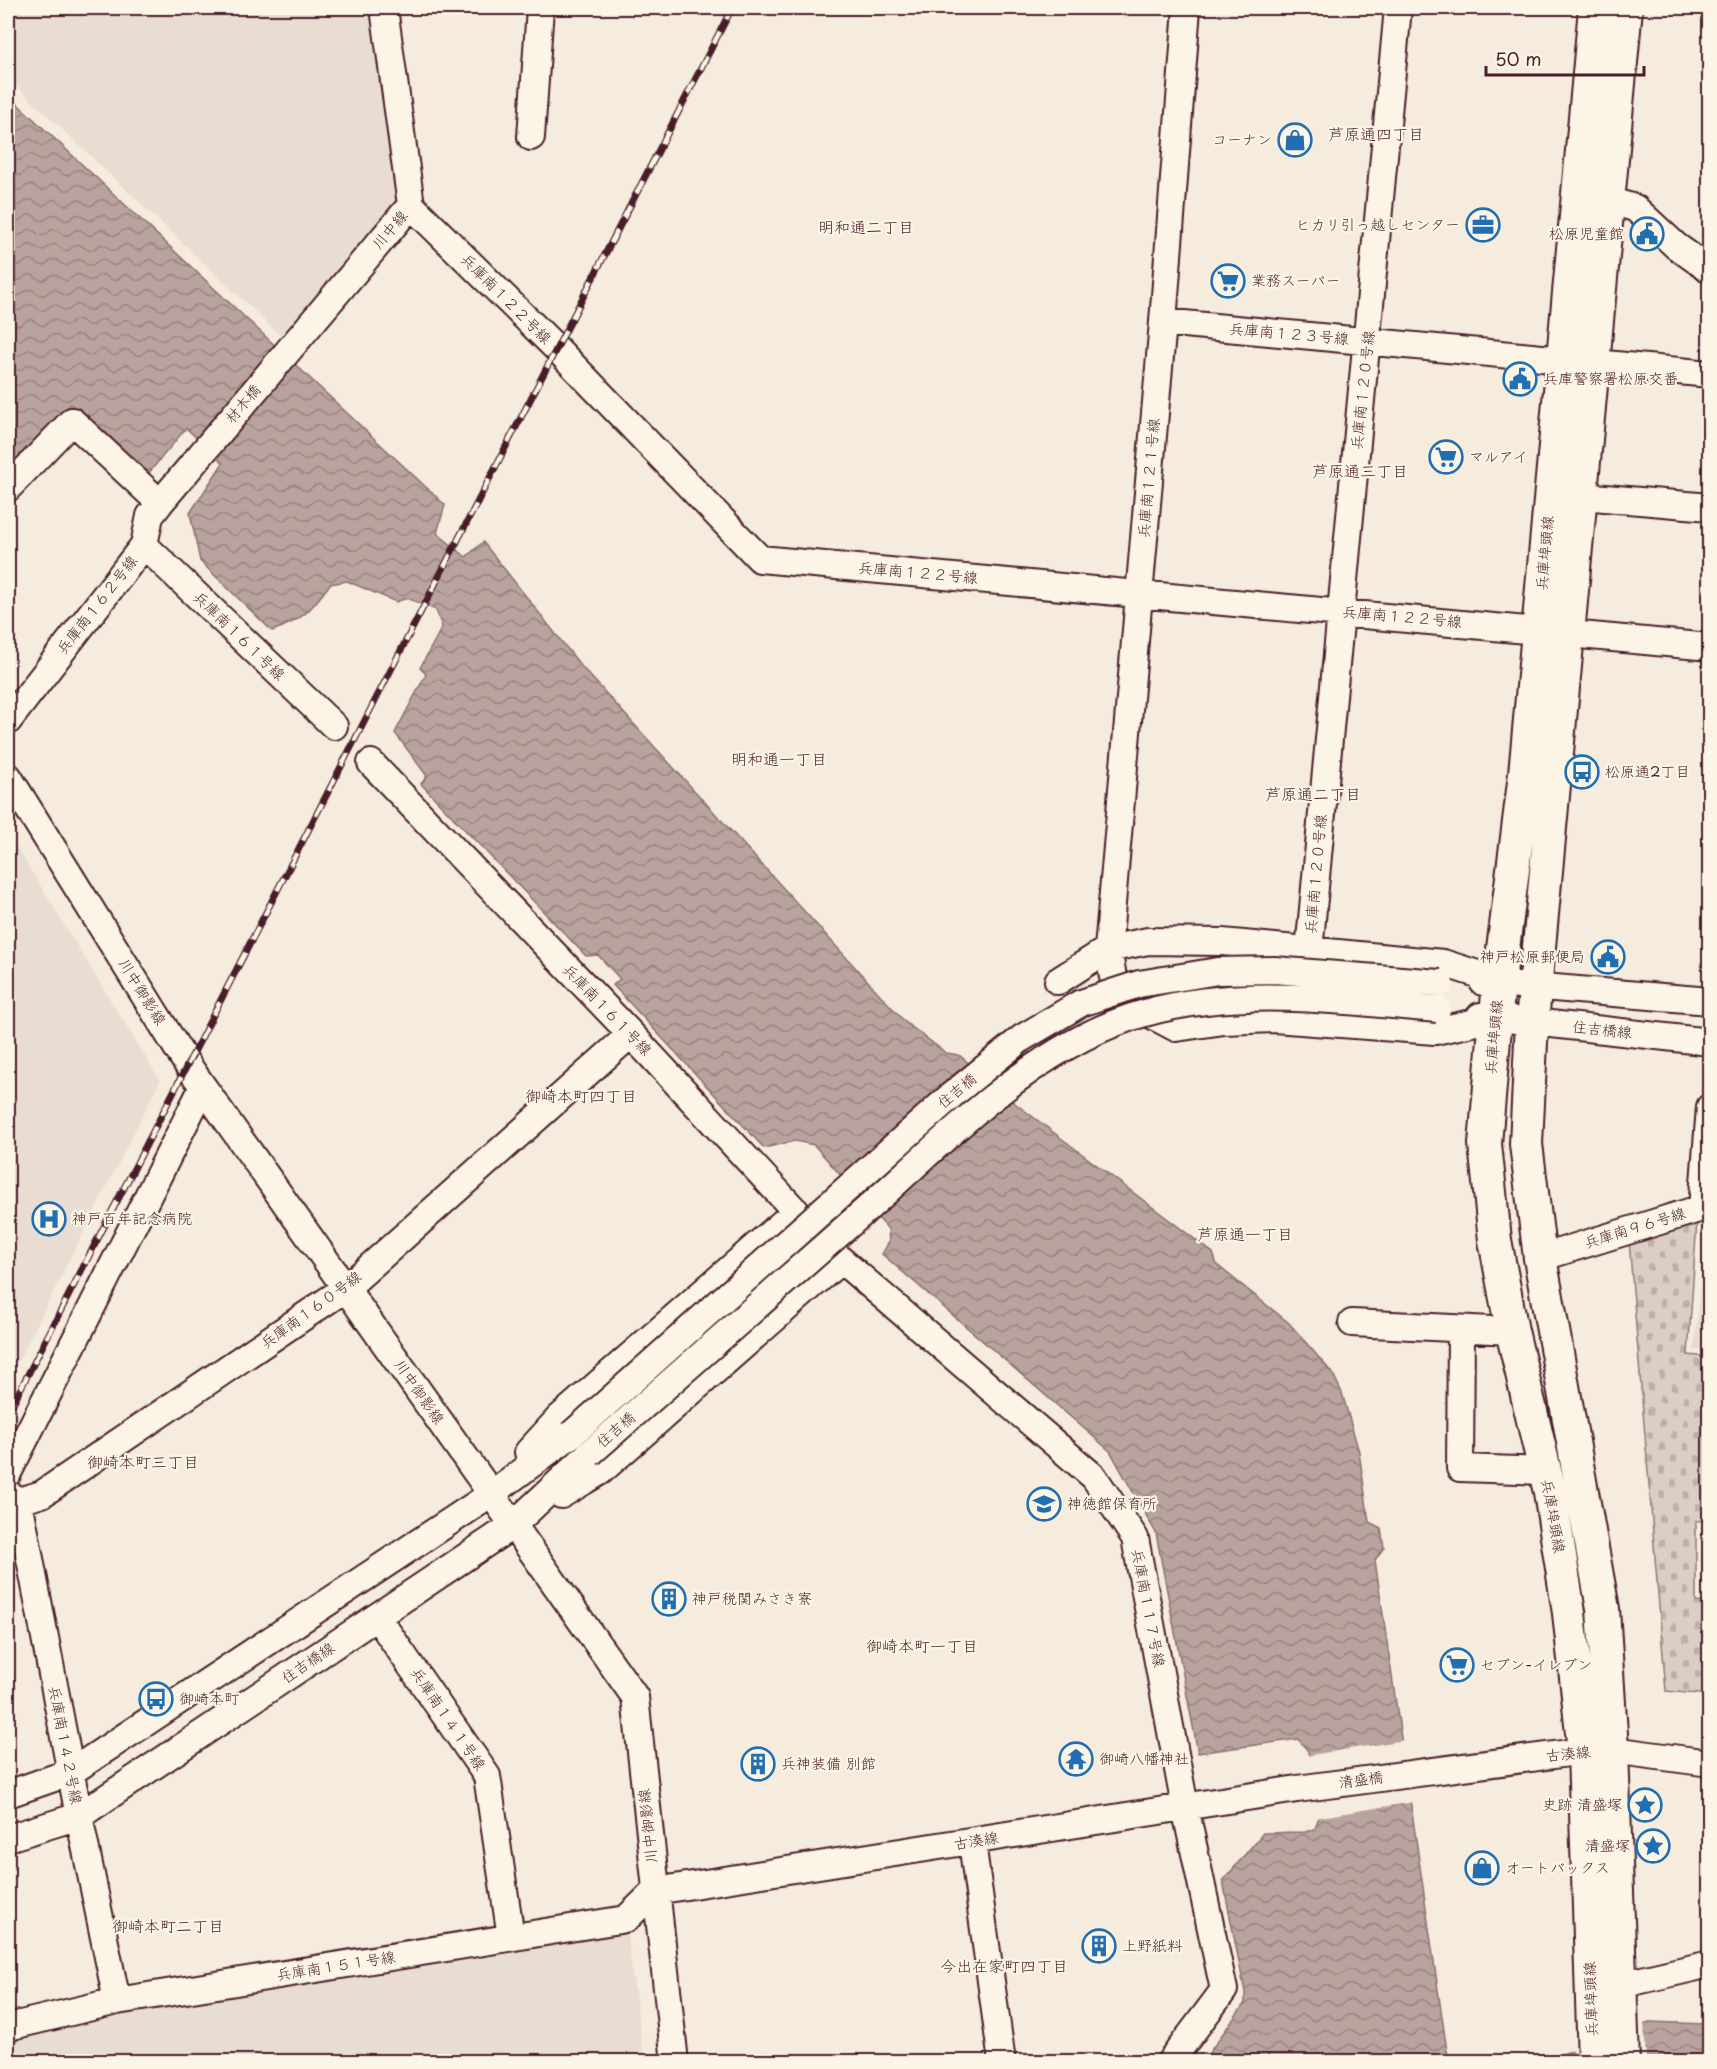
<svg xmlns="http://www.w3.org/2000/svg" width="1717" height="2069" viewBox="0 0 1717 2069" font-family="'Playpen Sans','Klee One',sans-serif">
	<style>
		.built { fill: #e8ddd0 }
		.cemetery { fill: url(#cemetery-stones); stroke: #927678; stroke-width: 1.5 }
		.water { fill: url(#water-waves); stroke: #8c6e70; stroke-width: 1.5 }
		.pier { fill: #f5ecde }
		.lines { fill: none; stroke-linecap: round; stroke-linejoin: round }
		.minor-casing { stroke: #4a1f2b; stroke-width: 30 }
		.major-casing { stroke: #4a1f2b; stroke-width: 36 }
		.minor { stroke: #fcf5e5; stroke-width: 26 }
		.major { stroke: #fcf5e5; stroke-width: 32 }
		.rail-casing { stroke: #4a1f2b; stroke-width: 7 }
		.rail { stroke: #fcf5e5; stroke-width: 4.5; stroke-dasharray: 14; stroke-linecap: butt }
		.minor-bridge-casing { stroke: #4a1f2b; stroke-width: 30; stroke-linecap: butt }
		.minor-bridge { stroke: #fcf5e5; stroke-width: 26 }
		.labels { text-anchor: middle; stroke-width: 4.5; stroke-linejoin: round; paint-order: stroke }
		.poi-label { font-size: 15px; fill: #4a1f2b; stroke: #fcf5e5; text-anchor: start }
		.street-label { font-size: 15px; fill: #4a1f2b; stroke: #fcf5e5 }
		.neighbourhood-label { font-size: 16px; fill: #4a1f2b; stroke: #fcf5e5 }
	</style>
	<defs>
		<pattern id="cemetery-stones" width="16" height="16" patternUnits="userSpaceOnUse" patternTransform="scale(1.5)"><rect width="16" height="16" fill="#dbcec4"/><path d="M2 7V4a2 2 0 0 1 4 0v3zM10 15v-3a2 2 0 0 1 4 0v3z" fill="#bdb0a9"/></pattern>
		<pattern id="water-waves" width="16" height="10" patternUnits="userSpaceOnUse" patternTransform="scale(1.5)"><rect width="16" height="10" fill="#b8a39e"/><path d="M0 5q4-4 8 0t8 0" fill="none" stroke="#988481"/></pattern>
	</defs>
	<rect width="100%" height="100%" fill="#f5ecde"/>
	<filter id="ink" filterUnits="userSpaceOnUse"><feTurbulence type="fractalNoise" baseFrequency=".0167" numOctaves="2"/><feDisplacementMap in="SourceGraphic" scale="12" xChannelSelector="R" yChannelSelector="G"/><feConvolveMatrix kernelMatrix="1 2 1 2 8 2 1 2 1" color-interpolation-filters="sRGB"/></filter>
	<g filter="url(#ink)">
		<path class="built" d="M8 8H372L399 197 283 338 8 78Z
			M8 833 160 1081 18 1362 8 1357Z
			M1709 1180V1351L1694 1350Z
			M627 1932 644 2061 8 2062V2039L122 2014Z"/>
		<path class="cemetery" d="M1697 1221 1688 1355 1709 1357V1520L1696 1521V1602L1709 1603V1695L1666 1691 1629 1241Z"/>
		<path class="water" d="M8 95 445 505 437 533 466 557 483 542 581 666 905 1022 946 1053 959 1055 1016 1104 1213 1253 1217 1265 1289 1323 1333 1374 1342 1393 1359 1452 1369 1522 1381 1528 1384 1547 1375 1560 1447 2051 1451 2061H1203L1245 2003V1992L1223 1881 1263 1833 1305 1832 1315 1829 1318 1819 1308 1751 1298 1739 1198 1753 1156 1533 1110 1451 882 1254 889 1242 888 1229 814 1145 795 1141 764 1148 613 985 620 979 598 955 586 956 421 784 427 776 395 733 426 674 420 668 442 627 436 610 407 598 396 602 347 581 330 584C311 610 303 620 272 631L200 561 190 513 223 463 186 428 148 474 71 404 8 470Z
			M1709 2020V2061L1541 2062 1649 2022 1708 2024Z"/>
		<path class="pier" d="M1405 1740 1414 1802 1314 1818 1305 1756Z
			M1644 2020 1646 2061H1573L1572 2047Z"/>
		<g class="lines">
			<defs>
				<path id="minor" d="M1187 8 1163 322 1108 949 1113 977 1136 1007 1176 1028 1224 1021 1274 1019 1435 1031 1495 1018
					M531 137 540 8
					M1607 200 1635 208 1676 246 1710 270
					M411 205 557 349 760 559 1710 647
					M1163 322 1710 374
					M8 488 72 421 160 503
					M1582 496 1710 507
					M144 545 334 726
					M8 721 144 545 150 516 160 503 411 205 384 8
					M371 763 631 1034 841 1260 1094 1477 1135 1538 1185 1807 1224 1990 1170 2062
					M8 776 187 1064 635 1697 675 2062
					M1309 951 1398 8
					M1058 981 1108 949 1148 941 1222 942 1443 963 1499 981
					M1483 982 1710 1001
					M1480 1016 1710 1042
					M1540 1258 1702 1208 1710 1107
					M1352 1323 1512 1331
					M1461 1331 1460 1468 1545 1471
					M528 1452 559 1418 796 1211
					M8 1473 203 1087
					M8 1494 19 1501 79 1816 117 2001
					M561 1495 601 1471 841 1260
					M19 1501 42 1494 346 1288 631 1034
					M377 1617 487 1776 511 1937
					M8 1794 71 1772 490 1495 572 1434
					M8 1838 79 1816 512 1526 589 1454
					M972 1842 1002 2062
					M1601 1986 1620 1985 1710 1964
					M8 2027 117 2001 626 1919 655 1891 1297 1789 1584 1751 1612 1750 1710 1763"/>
				<path id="major" d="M1594 2062 1584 1751 1569 1613 1550 1492 1512 1331 1495 1240 1485 1144 1499 981 1525 774 1595 8
					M1623 2062 1612 1750 1603 1609 1540 1258 1526 1144 1532 1022 1626 8"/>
			</defs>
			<use href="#minor" class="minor-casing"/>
			<use href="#major" class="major-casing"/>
			<use href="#minor" class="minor"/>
			<use href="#major" class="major"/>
			<defs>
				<path id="rail" d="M8 1413 732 8"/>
			</defs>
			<use href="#rail" class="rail-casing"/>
			<use href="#rail" class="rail"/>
			<defs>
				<path id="minor-bridge" d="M572 1434 953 1094 1022 1038 1081 1003 1139 984 1218 971 1274 970 1440 983
					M589 1454C679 1375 769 1296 859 1216 942 1143 1035 1043 1145 1013 1241 986 1340 1001 1437 1009"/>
			</defs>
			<use href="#minor-bridge" class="minor-bridge-casing"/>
			<use href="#minor-bridge" class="minor-bridge"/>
		</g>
	</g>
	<defs>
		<symbol id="shop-ring" viewBox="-11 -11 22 22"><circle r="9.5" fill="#fcf5e5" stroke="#1f6fb2" stroke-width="1.5"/><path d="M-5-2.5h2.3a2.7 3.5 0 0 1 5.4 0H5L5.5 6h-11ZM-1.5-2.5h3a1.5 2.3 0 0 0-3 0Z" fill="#1f6fb2"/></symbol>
		<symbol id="office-ring" viewBox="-11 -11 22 22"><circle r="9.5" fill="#fcf5e5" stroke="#1f6fb2" stroke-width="1.5"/><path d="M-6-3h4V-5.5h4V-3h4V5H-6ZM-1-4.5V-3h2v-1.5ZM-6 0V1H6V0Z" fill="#1f6fb2"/></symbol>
		<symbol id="civic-ring" viewBox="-11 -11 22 22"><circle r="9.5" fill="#fcf5e5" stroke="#1f6fb2" stroke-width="1.5"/><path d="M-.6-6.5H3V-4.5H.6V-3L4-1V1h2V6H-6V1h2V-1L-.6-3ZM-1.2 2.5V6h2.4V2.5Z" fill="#1f6fb2"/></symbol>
		<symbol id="supermarket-ring" viewBox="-11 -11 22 22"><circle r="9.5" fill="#fcf5e5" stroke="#1f6fb2" stroke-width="1.5"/><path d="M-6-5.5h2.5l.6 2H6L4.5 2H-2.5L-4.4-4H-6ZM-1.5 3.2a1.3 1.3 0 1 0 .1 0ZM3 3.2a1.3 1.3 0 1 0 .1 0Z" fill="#1f6fb2"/></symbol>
		<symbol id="bus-ring" viewBox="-11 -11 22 22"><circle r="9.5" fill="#fcf5e5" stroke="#1f6fb2" stroke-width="1.5"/><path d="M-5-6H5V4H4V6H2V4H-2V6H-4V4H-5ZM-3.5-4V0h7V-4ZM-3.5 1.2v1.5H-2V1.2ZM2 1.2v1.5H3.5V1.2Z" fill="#1f6fb2"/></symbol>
		<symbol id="hospital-ring" viewBox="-11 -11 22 22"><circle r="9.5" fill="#fcf5e5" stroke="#1f6fb2" stroke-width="1.5"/><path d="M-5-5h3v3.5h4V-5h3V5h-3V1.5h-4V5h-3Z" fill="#1f6fb2"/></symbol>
		<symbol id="school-ring" viewBox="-11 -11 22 22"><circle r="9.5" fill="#fcf5e5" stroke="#1f6fb2" stroke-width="1.5"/><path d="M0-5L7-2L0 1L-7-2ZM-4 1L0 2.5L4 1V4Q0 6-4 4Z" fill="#1f6fb2"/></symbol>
		<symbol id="building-ring" viewBox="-11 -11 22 22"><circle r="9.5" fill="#fcf5e5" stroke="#1f6fb2" stroke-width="1.5"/><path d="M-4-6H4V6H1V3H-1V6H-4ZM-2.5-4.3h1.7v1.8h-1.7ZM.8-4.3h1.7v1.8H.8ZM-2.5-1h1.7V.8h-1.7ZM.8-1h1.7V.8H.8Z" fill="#1f6fb2"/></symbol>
		<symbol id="temple-ring" viewBox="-11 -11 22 22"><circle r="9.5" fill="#fcf5e5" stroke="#1f6fb2" stroke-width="1.5"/><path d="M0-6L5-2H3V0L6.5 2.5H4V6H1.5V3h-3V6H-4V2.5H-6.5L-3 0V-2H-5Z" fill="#1f6fb2"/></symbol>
		<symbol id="sight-ring" viewBox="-11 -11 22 22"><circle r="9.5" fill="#fcf5e5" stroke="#1f6fb2" stroke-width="1.5"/><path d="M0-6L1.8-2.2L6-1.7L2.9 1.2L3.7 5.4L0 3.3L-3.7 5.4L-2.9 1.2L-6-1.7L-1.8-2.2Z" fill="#1f6fb2"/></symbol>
	</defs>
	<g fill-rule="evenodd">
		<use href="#shop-ring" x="1276" y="121" width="38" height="38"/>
		<use href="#office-ring" x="1464" y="206" width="38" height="38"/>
		<use href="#civic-ring" x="1628" y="215" width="38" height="38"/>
		<use href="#supermarket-ring" x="1209" y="262" width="38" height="38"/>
		<use href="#civic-ring" x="1501" y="360" width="38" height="38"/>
		<use href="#supermarket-ring" x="1427" y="438" width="38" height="38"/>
		<use href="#bus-ring" x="1563" y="753" width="38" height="38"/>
		<use href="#civic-ring" x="1589" y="938" width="38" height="38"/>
		<use href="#hospital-ring" x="30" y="1200" width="38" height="38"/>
		<use href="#school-ring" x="1025" y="1485" width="38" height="38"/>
		<use href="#building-ring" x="650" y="1580" width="38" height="38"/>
		<use href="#supermarket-ring" x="1438" y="1646" width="38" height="38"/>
		<use href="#bus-ring" x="137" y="1680" width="38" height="38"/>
		<use href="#temple-ring" x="1057" y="1740" width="38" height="38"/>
		<use href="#building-ring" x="739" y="1745" width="38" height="38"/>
		<use href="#sight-ring" x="1626" y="1786" width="38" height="38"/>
		<use href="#sight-ring" x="1634" y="1827" width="38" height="38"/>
		<use href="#shop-ring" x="1463" y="1849" width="38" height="38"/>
		<use href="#building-ring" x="1080" y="1927" width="38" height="38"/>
	</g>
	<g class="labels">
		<g class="poi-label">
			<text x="1272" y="145" text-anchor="end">コーナン</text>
			<text x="1460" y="230" text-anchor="end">ヒカリ引っ越しセンター</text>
			<text x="1624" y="239" text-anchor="end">松原児童館</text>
			<text x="1251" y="286">業務スーパー</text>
			<text x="1543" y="384">兵庫警察署松原交番</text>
			<text x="1469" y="462">マルアイ</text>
			<text x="1605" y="777">松原通2丁目</text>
			<text x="1585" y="962" text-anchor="end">神戸松原郵便局</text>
			<text x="72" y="1224">神戸百年記念病院</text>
			<text x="1067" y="1509">神徳館保育所</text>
			<text x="692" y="1604">神戸税関みさき寮</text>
			<text x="1480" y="1670">セブン-イレブン</text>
			<text x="179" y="1704">御崎本町</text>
			<text x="1099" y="1764">御崎八幡神社</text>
			<text x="781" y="1769">兵神装備 別館</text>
			<text x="1622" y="1810" text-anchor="end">史跡 清盛塚</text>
			<text x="1630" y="1851" text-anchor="end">清盛塚</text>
			<text x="1505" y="1873">オートバックス</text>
			<text x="1122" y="1951">上野紙料</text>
		</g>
		<g class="street-label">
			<text transform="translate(390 230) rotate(-50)" y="5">川中線</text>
			<text transform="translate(506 299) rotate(45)" y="5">兵庫南１２２号線</text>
			<text transform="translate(1289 334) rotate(5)" y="5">兵庫南１２３号線</text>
			<text transform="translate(1363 390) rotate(-84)" y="5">兵庫南１２０号線</text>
			<text transform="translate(243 404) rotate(-50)" y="5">材木橋</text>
			<text transform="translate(1149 478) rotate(-85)" y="5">兵庫南１２１号線</text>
			<text transform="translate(1545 553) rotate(-85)" y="5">兵庫埠頭線</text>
			<text transform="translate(918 573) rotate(5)" y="5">兵庫南１２２号線</text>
			<text transform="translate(97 605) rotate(-52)" y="5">兵庫南１６２号線</text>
			<text transform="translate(1402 617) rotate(5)" y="5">兵庫南１２２号線</text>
			<text transform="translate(239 636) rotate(44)" y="5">兵庫南１６１号線</text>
			<text transform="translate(1316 874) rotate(-85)" y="5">兵庫南１２０号線</text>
			<text transform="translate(142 992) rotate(58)" y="5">川中御影線</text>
			<text transform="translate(607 1010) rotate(46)" y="5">兵庫南１６１号線</text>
			<text transform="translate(1602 1030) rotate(6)" y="5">住吉橋線</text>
			<text transform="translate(1494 1037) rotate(-85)" y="5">兵庫埠頭線</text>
			<text transform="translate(957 1091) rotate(-40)" y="5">住吉橋</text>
			<text transform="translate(1635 1228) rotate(-17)" y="5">兵庫南９６号線</text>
			<text transform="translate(311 1310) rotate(-36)" y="5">兵庫南１６０号線</text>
			<text transform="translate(419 1392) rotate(55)" y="5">川中御影線</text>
			<text transform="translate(616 1430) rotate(-41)" y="5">住吉橋</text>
			<text transform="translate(1553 1516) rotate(80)" y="5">兵庫埠頭線</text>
			<text transform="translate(1148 1608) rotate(79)" y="5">兵庫南１１７号線</text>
			<text transform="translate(308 1663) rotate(-34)" y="5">住吉橋線</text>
			<text transform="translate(448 1719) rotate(56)" y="5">兵庫南１４１号線</text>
			<text transform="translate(65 1745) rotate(79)" y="5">兵庫南１４２号線</text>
			<text transform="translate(1568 1754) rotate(-6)" y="5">古湊線</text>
			<text transform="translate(1361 1780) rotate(-8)" y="5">清盛橋</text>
			<text transform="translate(648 1826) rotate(-96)" y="5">川中御影線</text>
			<text transform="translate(976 1841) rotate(-9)" y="5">古湊線</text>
			<text transform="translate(336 1966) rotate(-9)" y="5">兵庫南１５１号線</text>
			<text transform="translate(1591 1999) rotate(-92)" y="5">兵庫埠頭線</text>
		</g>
		<g class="neighbourhood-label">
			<text x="1376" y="140">芦原通四丁目</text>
			<text x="866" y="233">明和通二丁目</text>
			<text x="1360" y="477">芦原通三丁目</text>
			<text x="779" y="765">明和通一丁目</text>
			<text x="1313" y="800">芦原通二丁目</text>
			<text x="581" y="1102">御崎本町四丁目</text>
			<text x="1245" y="1240">芦原通一丁目</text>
			<text x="143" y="1468">御崎本町三丁目</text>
			<text x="922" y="1652">御崎本町一丁目</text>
			<text x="168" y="1932">御崎本町二丁目</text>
			<text x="1004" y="1972">今出在家町四丁目</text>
		</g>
	</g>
	<rect width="1717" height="2069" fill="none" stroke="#fcf5e5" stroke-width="30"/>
	<rect x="15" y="15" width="1687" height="2039" fill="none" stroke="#4a1f2b" stroke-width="2" filter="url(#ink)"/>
	<path d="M1486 66v9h158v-9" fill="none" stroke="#4a1f2b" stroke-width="3"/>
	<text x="1495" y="66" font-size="18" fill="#4a1f2b" stroke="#fcf5e5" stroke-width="4.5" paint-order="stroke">50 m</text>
</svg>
